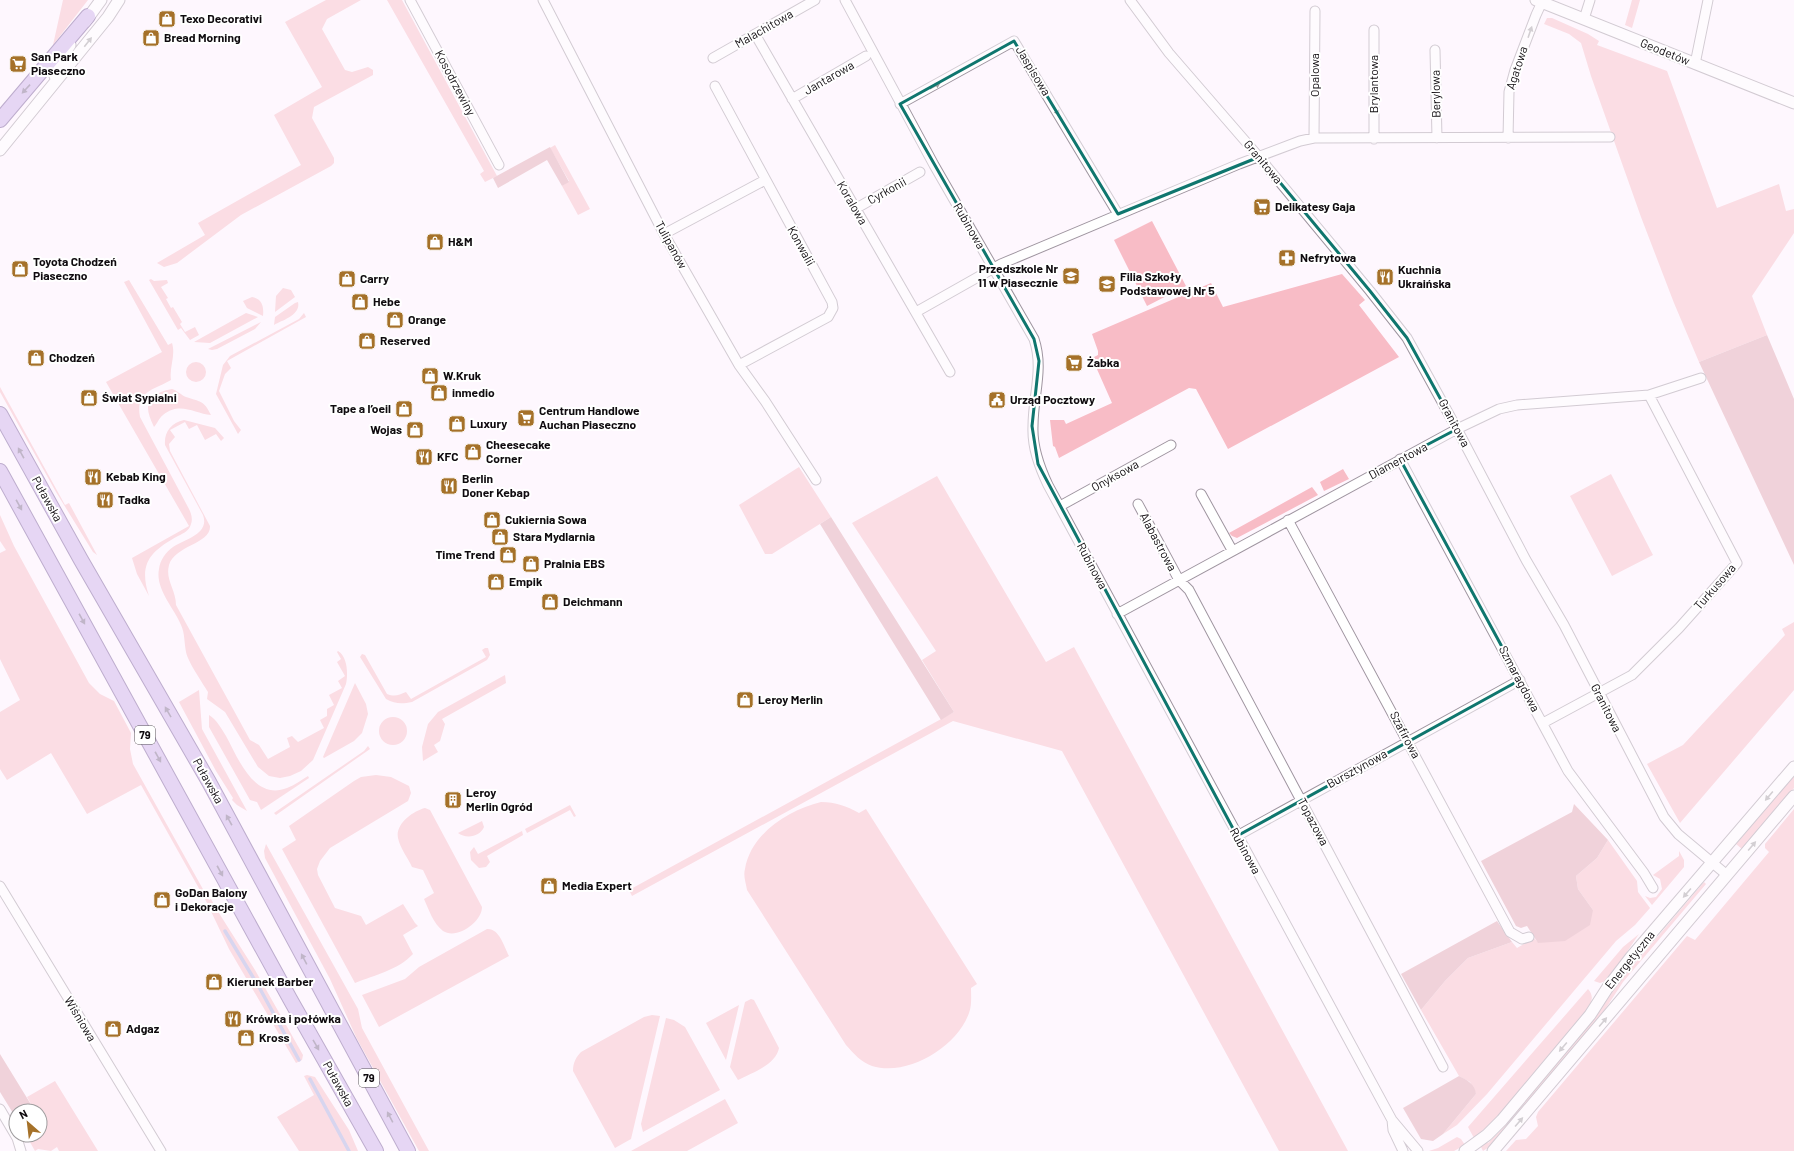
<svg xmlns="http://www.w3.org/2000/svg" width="1794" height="1151" viewBox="0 0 1794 1151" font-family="Barlow,sans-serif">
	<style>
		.green { fill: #f8bcc6 }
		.forest { fill: #e0a5af }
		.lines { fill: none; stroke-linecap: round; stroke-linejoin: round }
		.stream { stroke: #a9abdd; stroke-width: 3.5 }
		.minor-casing { stroke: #9f95a0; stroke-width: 11 }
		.tertiary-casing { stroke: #9f95a0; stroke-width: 13 }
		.primary-casing { stroke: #715294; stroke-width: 16 }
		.minor { stroke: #fff; stroke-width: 9 }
		.tertiary { stroke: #fff; stroke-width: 11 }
		.primary { stroke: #caaee9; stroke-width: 14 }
		.oneway { fill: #9f9d9f }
		.oneway2 { fill: #766587 }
		.marked { fill: none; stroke: #0f766e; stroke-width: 3; stroke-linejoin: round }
		.labels { text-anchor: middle; stroke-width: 4; stroke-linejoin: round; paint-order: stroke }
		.shield { fill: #fff; stroke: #575457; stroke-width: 1 }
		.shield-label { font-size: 11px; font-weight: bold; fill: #0f0b0f }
		.poi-label { font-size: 12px; font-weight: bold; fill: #0f0b0f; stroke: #fff; text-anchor: start }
		.street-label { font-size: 12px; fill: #0f0b0f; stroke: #fff }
	</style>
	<rect width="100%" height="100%" fill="#fef7fe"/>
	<path class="green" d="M63 0H88L53 45Z
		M326 0H361L327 19 322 29 345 70 352 72 368 67 373 70V75L314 107 312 118 334 158V163L331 166 241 215 177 263 164 267 157 263 205 235 198 223 301 165 274 115 322 87 285 22Z
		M387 0H402L497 176 485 182 480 174 484 171Z
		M1632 0H1640L1632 28 1625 25Z
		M1547 18H1552L1588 34 1599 41 1597 45 1667 71 1717 208 1779 184 1786 211 1794 209V233L1752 296 1767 335 1699 362 1674 303 1641 217 1591 76 1581 43 1569 34 1544 24Z
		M555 145 590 209 578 215 562 186 569 181 550 148Z
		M1152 221 1186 286 1147 306 1114 240Z
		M1342 274 1365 300 1359 305 1399 357 1228 449 1196 389 1189 388 1059 458 1055 447 1053 446 1050 420H1064L1066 424 1112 403 1092 358 1098 355V351L1092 334 1211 283 1223 307Z
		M151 279 154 281 167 280 168 283 161 287 168 298 166 299 171 308 173 307 182 322 180 324 185 332 195 327 199 335 190 340 181 328 178 330 149 280Z
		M129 280 168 345 172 343C176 356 169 367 171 380 154 390 135 391 140 417L189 509C191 513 193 519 191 524 189 531 184 533 178 536 151 551 138 563 149 596L137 574 132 558 189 526 106 382 162 352 124 282Z
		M283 288 291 290 295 297 275 312 276 296Z
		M252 297C262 299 264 306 263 316L247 308 243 301Z
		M298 302C301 315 283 320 274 325L275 317 295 303Z
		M246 313 258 317 210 343 194 342Z
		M304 313 306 317 227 361 231 368 225 374 219 391 234 421 241 430 238 434 216 394 223 365 230 356 299 319Z
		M261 322 255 329 217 349 212 350 208 349Z
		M186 372a10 10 0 1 1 20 0a10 10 0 1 1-20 0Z
		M0 387 65 505 69 503 97 555 93 552 56 492 0 392Z
		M172 389C178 391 181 395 186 397 200 402 204 400 211 415 195 414 180 401 163 415 159 418 157 424 154 427 143 405 146 394 172 389Z
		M184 420 215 428 224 438 221 441 216 434 205 440 197 425 189 429 185 422 170 430 175 437 169 444 170 451 210 526C211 544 175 545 169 565 165 580 176 590 176 605L250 740 259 745 268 759 290 747 287 738 292 736 298 742 324 728 320 720 327 716V709L334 705 329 695 342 688 338 681 345 676 337 662 341 659 337 652 338 651C348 657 348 675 346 684L313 760 301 771 290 776 280 778 269 776 258 767 225 712 207 699 208 692C202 682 188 662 186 652 184 642 185 634 181 625 174 608 155 589 159 569 160 560 166 552 173 547 185 539 210 534 203 515L165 445C164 432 171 423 184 420Z
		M799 467 831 517 772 554H765L739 505Z
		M1343 469 1349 479 1324 491 1320 482Z
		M1611 474 1653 555 1612 576 1570 496Z
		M937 476 1046 662 1074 647 1348 1151H1279L1062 751 953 721 632 896 629 890 954 712 922 660 936 651 852 523Z
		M1312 487 1318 495 1237 538 1232 536 1229 533Z
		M0 515 14 546 89 683 100 694 114 701 131 733 130 749 133 764 209 900 211 899 217 910 255 970 303 1055 302 1060 296 1063 229 949 206 901 141 785 87 814 51 753 7 780 0 769V712L20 700 0 659V553L6 550 0 541Z
		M1794 622V690L1680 823 1647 764 1683 745 1785 635 1782 629Z
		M485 648H488L490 655 487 660 412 702C402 704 395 704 386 699L360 657 362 654 365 655 387 694C395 697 399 695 406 692L411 699 486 657 482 650Z
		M505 675 506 683 442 719 445 724 440 741 434 745 438 752 423 761 422 747 428 724 438 712Z
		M355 683 366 704 368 714 362 733 354 741 324 758 323 757Z
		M199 690 202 729 247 811 237 805 232 800 233 798 216 771 179 702Z
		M209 715C217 720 221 728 226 736 238 758 254 801 287 788 295 785 301 780 308 776L309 778 261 810 257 802 250 800 209 727Z
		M379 731a14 14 0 1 1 28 0a14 14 0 1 1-28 0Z
		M368 746 370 749 276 815 274 813 364 751Z
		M376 775 391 777 409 786 411 793 408 801 330 848 320 861 317 869 318 875 335 908 361 916 366 925 403 904 415 923 418 926 403 935 413 954C398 970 375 975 355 983L282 849 296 840 289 826 354 781 361 777Z
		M1794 775V788L1742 849 1736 844Z
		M821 802C836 802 846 806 859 813L866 809 977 984 971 988C971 996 972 1005 969 1013 957 1047 908 1077 872 1066 861 1062 854 1054 846 1045L747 890C746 883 743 876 745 869 751 833 789 810 821 802Z
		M570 805 576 816 574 817 570 810 527 833 525 829Z
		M425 808 430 810 482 907C482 922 457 940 443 931 433 923 429 910 424 899L434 893 423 870 412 867C408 858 400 848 398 838 395 824 413 811 425 808Z
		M1794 809V1151H1506L1516 1140 1526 1139 1538 1126 1536 1117 1538 1112 1687 936 1695 940 1769 852 1765 848V844Z
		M482 821 484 827C480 837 466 839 458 833Z
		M522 831 523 835 487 856 490 862 486 867 479 868 471 860 470 852 474 847 478 854Z
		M1608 840 1637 881 1638 892 1650 908 1635 925 1616 941 1487 1094 1457 1125 1443 1134 1476 1094 1470 1082 1459 1076 1421 1010 1445 981 1468 958 1512 942 1517 948 1534 938 1539 943 1593 910 1578 889 1576 876 1597 858Z
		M266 844 358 1009 362 1028 429 1151H419L357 1039 330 979 265 858 264 851Z
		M1679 851 1684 860V867L1652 905 1645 896 1650 898 1656 897 1662 889 1660 879 1653 875 1679 856Z
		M1704 882 1706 884 1623 982 1604 1011 1492 1145 1483 1151 1481 1147 1487 1142 1488 1143 1502 1129 1587 1028 1619 982Z
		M487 929C499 928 504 946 509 956L379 1027 362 995 405 979 419 967Z
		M1639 934 1608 980 1600 983 1594 981 1623 947Z
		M1588 989C1597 999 1588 1008 1582 1017L1495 1120 1474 1138 1468 1127Z
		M751 999 754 1000 779 1048C776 1065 751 1073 738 1080L730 1067 745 1002Z
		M739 1005 726 1060 706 1023Z
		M652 1015 660 1016 631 1139 615 1148 573 1071C573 1063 576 1057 581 1052L644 1017Z
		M666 1018 674 1020 685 1027 720 1090 643 1132 641 1124Z
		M307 1075 315 1077 349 1130 358 1151H299L277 1117 314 1095 304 1076Z
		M55 1081 98 1151H59L57 1147 51 1151 38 1149 35 1151 26 1135H40V1133L46 1129 40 1119V1111H35L27 1097Z
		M725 1099 738 1123 687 1151H631Z
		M1457 1137 1461 1139 1465 1145 1454 1151H1429L1438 1148Z"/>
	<path class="forest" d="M550 147 569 182 562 186 547 160 498 188 493 178Z
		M1767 335 1794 399V565L1699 362Z
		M831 517 954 712 941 720 820 524Z
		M1574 804 1608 840 1597 858 1576 876 1578 889 1593 910 1590 925 1565 941 1538 943 1527 926 1521 928 1516 926 1481 861 1572 812Z
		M1497 921 1512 942 1468 958 1445 981 1421 1010 1401 974Z
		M0 1054 35 1111H16V1118L0 1092Z
		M1459 1076C1467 1080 1475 1084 1476 1094L1443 1134 1433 1141 1421 1139 1403 1108Z"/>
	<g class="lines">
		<path class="stream" d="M225 931 259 987 299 1060
			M310 1079 349 1151"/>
		<defs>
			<path id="minor" d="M410 0 499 165
				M543 0 664 234 739 365 765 401 816 480
				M845 0 934 165 1034 339C1044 369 1033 395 1033 426 1032 447 1039 466 1048 485L1392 1120 1418 1151
				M1130 0 1169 53 1259 157 1370 291 1407 338 1457 429 1526 560 1564 625 1664 817 1678 834 1727 875
				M1584 19 1590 0
				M755 34 950 372
				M1435 50 1437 138
				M713 58 815 0
				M1695 64 1708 0
				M715 86 832 302 833 308 828 317 739 365
				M792 99 866 56
				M900 104 1014 41 1118 214
				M1314 138 1315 11
				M1508 138 1509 92 1515 70 1536 15 1542 2
				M1374 139V30
				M855 209 920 172
				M664 234 765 180
				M916 312 1001 264 1239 164 1300 141 1314 138 1610 137
				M1400 459 1568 771 1644 873 1653 888
				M1201 494 1232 550
				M1138 504 1179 580 1189 590 1443 1067
				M1060 506 1171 445
				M1288 520 1510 932 1522 939 1529 937
				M1117 614 1457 429 1499 409 1517 405 1649 395 1701 378
				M1543 723 1632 675 1679 628 1737 563 1649 395
				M1237 836 1520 680
				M0 886 161 1151
				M0 1109 17 1138 21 1151
				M1392 1120 1393 1130 1403 1151"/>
			<path id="tertiary" d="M1536 0 1794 103
				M85 22 101 0
				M55 76 63 56 70 45
				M0 150 108 17 119 0
				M1465 1151 1487 1135 1502 1120 1590 1015 1608 987 1631 957 1794 767
				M1493 1151 1794 796"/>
			<path id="primary" d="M0 120 88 16
				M0 414 81 560 209 782 408 1151
				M0 471 290 999 376 1151"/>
		</defs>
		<use href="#minor" class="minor-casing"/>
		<use href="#tertiary" class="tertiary-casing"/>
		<use href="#primary" class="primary-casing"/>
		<use href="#minor" class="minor"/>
		<use href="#tertiary" class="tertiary"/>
		<use href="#primary" class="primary"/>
	</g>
	<defs><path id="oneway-solid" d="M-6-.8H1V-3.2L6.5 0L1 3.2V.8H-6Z"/></defs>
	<g class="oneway">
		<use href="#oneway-solid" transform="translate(1530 32) rotate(-71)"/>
		<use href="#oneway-solid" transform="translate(88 42) rotate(-52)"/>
		<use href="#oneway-solid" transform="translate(935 86) rotate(-29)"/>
		<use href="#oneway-solid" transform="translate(1056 110) rotate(59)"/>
		<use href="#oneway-solid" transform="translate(1769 796) rotate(130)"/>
		<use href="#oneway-solid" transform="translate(1752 846) rotate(-50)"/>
		<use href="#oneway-solid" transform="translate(1687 893) rotate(131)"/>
		<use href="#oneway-solid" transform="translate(1603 1022) rotate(-50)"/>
		<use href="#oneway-solid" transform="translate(1563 1047) rotate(130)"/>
		<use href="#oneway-solid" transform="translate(1519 1122) rotate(-49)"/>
	</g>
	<g class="oneway2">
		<use href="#oneway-solid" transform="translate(26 89) rotate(133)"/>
		<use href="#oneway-solid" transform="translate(21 453) rotate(-119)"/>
		<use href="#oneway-solid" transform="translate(19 505) rotate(61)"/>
		<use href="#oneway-solid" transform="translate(82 619) rotate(61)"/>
		<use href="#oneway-solid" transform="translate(168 712) rotate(-120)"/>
		<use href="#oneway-solid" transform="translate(158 757) rotate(61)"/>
		<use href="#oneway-solid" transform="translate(229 820) rotate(-119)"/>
		<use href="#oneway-solid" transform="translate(220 871) rotate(61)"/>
		<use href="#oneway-solid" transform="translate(304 959) rotate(-118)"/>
		<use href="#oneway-solid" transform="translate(316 1045) rotate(60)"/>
		<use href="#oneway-solid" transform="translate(390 1117) rotate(-118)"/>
	</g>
	<path d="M0 0H1794V1151H0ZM1014 41 1118 214 1259 157 1370 291 1407 338 1457 429 1400 459 1520 680 1237 836 1038 464 1032 426 1039 361 1034 339 900 104Z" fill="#fef7fe" fill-opacity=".55" fill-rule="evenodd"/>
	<path class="marked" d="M1014 41 1118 214 1259 157 1370 291 1407 338 1457 429 1400 459 1520 680 1237 836 1038 464 1032 426 1039 361 1034 339 900 104Z"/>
	<defs>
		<symbol id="shop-square" viewBox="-11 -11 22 22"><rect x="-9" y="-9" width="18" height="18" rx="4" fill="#a57129" stroke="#fff"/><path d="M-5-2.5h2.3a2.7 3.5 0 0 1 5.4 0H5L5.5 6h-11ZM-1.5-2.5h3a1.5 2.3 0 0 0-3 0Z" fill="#fff"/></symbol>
		<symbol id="supermarket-square" viewBox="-11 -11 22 22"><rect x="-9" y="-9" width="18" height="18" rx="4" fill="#a57129" stroke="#fff"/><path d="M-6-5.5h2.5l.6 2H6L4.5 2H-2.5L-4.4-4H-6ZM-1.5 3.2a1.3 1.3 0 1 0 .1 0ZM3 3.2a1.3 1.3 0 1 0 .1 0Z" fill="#fff"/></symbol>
		<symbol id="pharmacy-square" viewBox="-11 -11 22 22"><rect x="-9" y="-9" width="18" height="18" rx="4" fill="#a57129" stroke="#fff"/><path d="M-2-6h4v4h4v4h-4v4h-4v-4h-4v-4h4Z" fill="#fff"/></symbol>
		<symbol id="school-square" viewBox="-11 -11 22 22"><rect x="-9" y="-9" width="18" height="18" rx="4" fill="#a57129" stroke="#fff"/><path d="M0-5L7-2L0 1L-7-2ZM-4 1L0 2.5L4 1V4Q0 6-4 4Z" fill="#fff"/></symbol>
		<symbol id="restaurant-square" viewBox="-11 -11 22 22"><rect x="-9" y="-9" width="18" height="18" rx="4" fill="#a57129" stroke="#fff"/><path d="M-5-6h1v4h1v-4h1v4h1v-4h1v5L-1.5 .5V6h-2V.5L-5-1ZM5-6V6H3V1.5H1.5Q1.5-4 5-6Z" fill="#fff"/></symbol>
		<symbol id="civic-square" viewBox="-11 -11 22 22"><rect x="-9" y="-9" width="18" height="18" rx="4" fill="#a57129" stroke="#fff"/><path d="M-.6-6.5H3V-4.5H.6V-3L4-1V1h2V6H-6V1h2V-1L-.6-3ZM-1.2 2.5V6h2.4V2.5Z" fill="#fff"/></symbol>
		<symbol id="building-square" viewBox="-11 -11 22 22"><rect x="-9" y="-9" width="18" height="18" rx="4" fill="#a57129" stroke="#fff"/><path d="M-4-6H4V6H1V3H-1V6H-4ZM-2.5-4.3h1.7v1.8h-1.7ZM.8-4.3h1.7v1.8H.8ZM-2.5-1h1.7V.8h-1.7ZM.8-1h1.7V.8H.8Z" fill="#fff"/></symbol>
	</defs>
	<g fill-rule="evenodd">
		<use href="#shop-square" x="157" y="9" width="20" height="20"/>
		<use href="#shop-square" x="141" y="28" width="20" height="20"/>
		<use href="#supermarket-square" x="8" y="54" width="20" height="20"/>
		<use href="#supermarket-square" x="1252" y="197" width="20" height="20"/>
		<use href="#shop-square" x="425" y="232" width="20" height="20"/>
		<use href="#pharmacy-square" x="1277" y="248" width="20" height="20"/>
		<use href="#shop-square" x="10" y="259" width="20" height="20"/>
		<use href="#school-square" x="1061" y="266" width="20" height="20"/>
		<use href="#restaurant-square" x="1375" y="267" width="20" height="20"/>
		<use href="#shop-square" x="337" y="269" width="20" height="20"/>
		<use href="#school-square" x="1097" y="274" width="20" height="20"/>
		<use href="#shop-square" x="350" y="292" width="20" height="20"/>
		<use href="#shop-square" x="385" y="310" width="20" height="20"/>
		<use href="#shop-square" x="357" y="331" width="20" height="20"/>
		<use href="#shop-square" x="26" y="348" width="20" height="20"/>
		<use href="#supermarket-square" x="1064" y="353" width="20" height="20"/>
		<use href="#shop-square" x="420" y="366" width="20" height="20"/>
		<use href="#shop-square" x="429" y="383" width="20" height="20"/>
		<use href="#shop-square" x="79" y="388" width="20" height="20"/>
		<use href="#civic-square" x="987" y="390" width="20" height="20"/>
		<use href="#shop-square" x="394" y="399" width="20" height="20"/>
		<use href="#supermarket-square" x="516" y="408" width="20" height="20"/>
		<use href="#shop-square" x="447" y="414" width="20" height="20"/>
		<use href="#shop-square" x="405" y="420" width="20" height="20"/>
		<use href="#shop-square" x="463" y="442" width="20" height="20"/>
		<use href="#restaurant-square" x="414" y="447" width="20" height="20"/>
		<use href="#restaurant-square" x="83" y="467" width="20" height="20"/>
		<use href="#restaurant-square" x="439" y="476" width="20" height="20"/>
		<use href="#restaurant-square" x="95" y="490" width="20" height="20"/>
		<use href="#shop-square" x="482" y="510" width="20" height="20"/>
		<use href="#shop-square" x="490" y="527" width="20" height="20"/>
		<use href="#shop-square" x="498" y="545" width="20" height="20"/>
		<use href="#shop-square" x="521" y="554" width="20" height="20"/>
		<use href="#shop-square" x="486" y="572" width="20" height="20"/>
		<use href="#shop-square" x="540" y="592" width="20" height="20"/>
		<use href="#shop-square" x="735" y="690" width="20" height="20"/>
		<use href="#building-square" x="443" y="790" width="20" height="20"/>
		<use href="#shop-square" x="539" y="876" width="20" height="20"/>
		<use href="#shop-square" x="152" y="890" width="20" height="20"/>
		<use href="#shop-square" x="204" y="972" width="20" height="20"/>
		<use href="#restaurant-square" x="223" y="1009" width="20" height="20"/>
		<use href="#shop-square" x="103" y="1019" width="20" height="20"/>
		<use href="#shop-square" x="236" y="1028" width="20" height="20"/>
	</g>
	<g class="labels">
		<g class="shield">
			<rect x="135" y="726" width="20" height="18" rx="3"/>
			<rect x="359" y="1069" width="20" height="18" rx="3"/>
		</g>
		<g class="shield-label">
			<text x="145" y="739">79</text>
			<text x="369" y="1082">79</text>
		</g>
		<g class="poi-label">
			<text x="180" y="23">Texo Decorativi</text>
			<text x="164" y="42">Bread Morning</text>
			<text x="31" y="61">San Park<tspan x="31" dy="14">Piaseczno</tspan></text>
			<text x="1275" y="211">Delikatesy Gaja</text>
			<text x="448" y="246">H&amp;M</text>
			<text x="1300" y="262">Nefrytowa</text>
			<text x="33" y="266">Toyota Chodzeń<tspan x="33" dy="14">Piaseczno</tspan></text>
			<text x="1058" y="273" text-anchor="end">Przedszkole Nr<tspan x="1058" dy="14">11 w Piasecznie</tspan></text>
			<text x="1398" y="274">Kuchnia<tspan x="1398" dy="14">Ukraińska</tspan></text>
			<text x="1120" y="281">Filia Szkoły<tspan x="1120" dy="14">Podstawowej Nr 5</tspan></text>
			<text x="360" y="283">Carry</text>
			<text x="373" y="306">Hebe</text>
			<text x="408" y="324">Orange</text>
			<text x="380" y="345">Reserved</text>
			<text x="49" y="362">Chodzeń</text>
			<text x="1087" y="367">Żabka</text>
			<text x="443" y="380">W.Kruk</text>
			<text x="452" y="397">inmedio</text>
			<text x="102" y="402">Świat Sypialni</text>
			<text x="1010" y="404">Urząd Pocztowy</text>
			<text x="391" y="413" text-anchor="end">Tape a l’oeil</text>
			<text x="539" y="415">Centrum Handlowe<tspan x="539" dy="14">Auchan Piaseczno</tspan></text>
			<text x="470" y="428">Luxury</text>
			<text x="402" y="434" text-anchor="end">Wojas</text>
			<text x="486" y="449">Cheesecake<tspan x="486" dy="14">Corner</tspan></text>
			<text x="437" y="461">KFC</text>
			<text x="106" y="481">Kebab King</text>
			<text x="462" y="483">Berlin<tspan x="462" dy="14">Doner Kebap</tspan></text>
			<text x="118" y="504">Tadka</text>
			<text x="505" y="524">Cukiernia Sowa</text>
			<text x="513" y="541">Stara Mydlarnia</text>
			<text x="495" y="559" text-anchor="end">Time Trend</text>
			<text x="544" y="568">Pralnia EBS</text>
			<text x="509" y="586">Empik</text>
			<text x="563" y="606">Deichmann</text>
			<text x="758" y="704">Leroy Merlin</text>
			<text x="466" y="797">Leroy<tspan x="466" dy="14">Merlin Ogród</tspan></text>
			<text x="562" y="890">Media Expert</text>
			<text x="175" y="897">GoDan Balony<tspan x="175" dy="14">i Dekoracje</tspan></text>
			<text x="227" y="986">Kierunek Barber</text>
			<text x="246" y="1023">Krówka i połówka</text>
			<text x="126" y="1033">Adgaz</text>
			<text x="259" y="1042">Kross</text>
		</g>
		<g class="street-label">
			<text transform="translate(764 29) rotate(-30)" y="4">Malachitowa</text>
			<text transform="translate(1665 52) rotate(22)" y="4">Geodetów</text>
			<text transform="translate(1517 68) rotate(-72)" y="4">Agatowa</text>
			<text transform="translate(1033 71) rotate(59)" y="4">Jaspisowa</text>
			<text transform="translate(1315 75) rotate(-90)" y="4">Opalowa</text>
			<text transform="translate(829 78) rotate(-30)" y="4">Jantarowa</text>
			<text transform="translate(455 83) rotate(62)" y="4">Kosodrzewiny</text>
			<text transform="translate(1374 84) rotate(-90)" y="4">Brylantowa</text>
			<text transform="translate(1436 94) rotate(-91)" y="4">Berylowa</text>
			<text transform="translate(1263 162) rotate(50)" y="4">Granitowa</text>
			<text transform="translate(887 191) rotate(-29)" y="4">Cyrkonii</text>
			<text transform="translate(852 203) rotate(60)" y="4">Koralowa</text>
			<text transform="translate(969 226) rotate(60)" y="4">Rubinowa</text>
			<text transform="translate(671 245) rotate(61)" y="4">Tulipanów</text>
			<text transform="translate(801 246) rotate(61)" y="4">Konwalii</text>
			<text transform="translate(1454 423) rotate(62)" y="4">Granitowa</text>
			<text transform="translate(1398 461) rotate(-28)" y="4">Diamentowa</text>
			<text transform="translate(1115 476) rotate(-29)" y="4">Onyksowa</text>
			<text transform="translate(47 499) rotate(61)" y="4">Puławska</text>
			<text transform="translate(1158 542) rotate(62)" y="4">Alabastrowa</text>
			<text transform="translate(1092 566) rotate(62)" y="4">Rubinowa</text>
			<text transform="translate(1715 587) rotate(-49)" y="4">Turkusowa</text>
			<text transform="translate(1519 679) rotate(62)" y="4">Szmaragdowa</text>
			<text transform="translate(1606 708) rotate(63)" y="4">Granitowa</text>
			<text transform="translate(1405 735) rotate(62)" y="4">Szafirowa</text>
			<text transform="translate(1357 769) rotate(-29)" y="4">Bursztynowa</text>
			<text transform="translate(208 781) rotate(61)" y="4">Puławska</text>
			<text transform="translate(1313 822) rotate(62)" y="4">Topazowa</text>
			<text transform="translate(1245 851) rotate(61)" y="4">Rubinowa</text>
			<text transform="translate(1630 960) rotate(-51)" y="4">Energetyczna</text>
			<text transform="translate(80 1019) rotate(59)" y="4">Wiśniowa</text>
			<text transform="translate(338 1084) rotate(61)" y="4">Puławska</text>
		</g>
	</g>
	<g transform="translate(28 1123) rotate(332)"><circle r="19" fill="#ffffff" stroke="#9f9d9f"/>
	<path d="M0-3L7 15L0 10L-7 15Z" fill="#a57129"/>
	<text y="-6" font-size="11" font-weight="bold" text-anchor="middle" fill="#0f0b0f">N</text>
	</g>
</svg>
